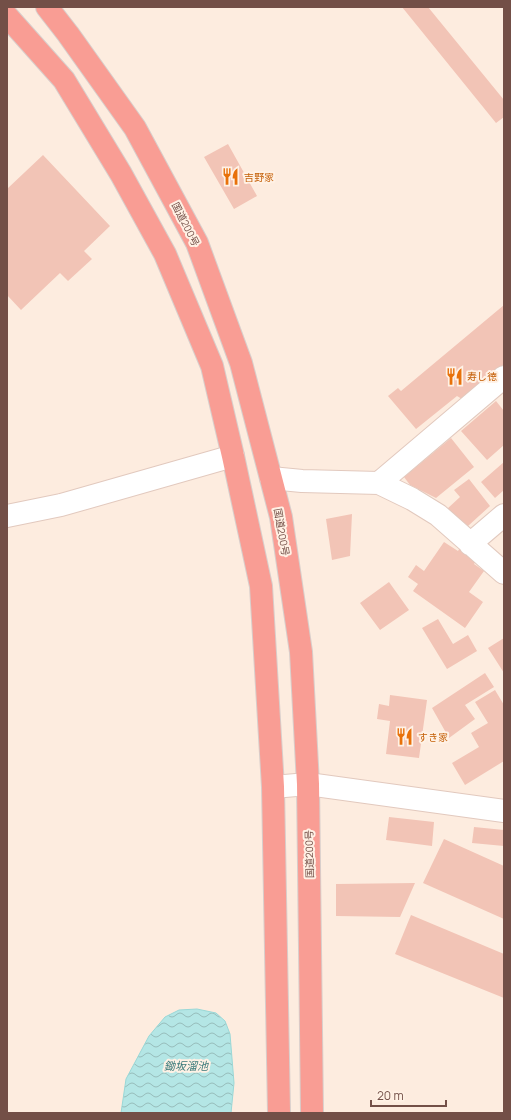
<svg xmlns="http://www.w3.org/2000/svg" width="511" height="1120" viewBox="0 0 511 1120" font-family="Manrope,'Noto Sans JP',sans-serif">
	<style>
		.water { fill: url(#water-waves); stroke: #9ad8d7 }
		.building { fill: #f2c4b6 }
		.lines { fill: none; stroke-linecap: round; stroke-linejoin: round }
		.minor-casing { stroke: #e2c9be; stroke-width: 24 }
		.highway-casing { stroke: #d8cecb; stroke-width: 24 }
		.minor { stroke: #fff; stroke-width: 22 }
		.highway { stroke: #f99d94; stroke-width: 22 }
		.labels { text-anchor: middle; stroke-width: 4; stroke-linejoin: round; paint-order: stroke }
		.food-label { font-size: 10px; fill: #c56008; stroke: #fff1e5; text-anchor: start }
		.street-label { font-size: 10px; fill: #734f47; stroke: #fff1e5 }
		.water-label { font-size: 11px; font-style: italic; fill: #3a7979; stroke: #fff1e5 }
	</style>
	<defs>
		<pattern id="water-waves" width="16" height="10" patternUnits="userSpaceOnUse"><rect width="16" height="10" fill="#b4e6e5"/><path d="M0 5q4-4 8 0t8 0" fill="none" stroke="#97bdbb"/></pattern>
	</defs>
	<rect width="100%" height="100%" fill="#fdecdf"/>
	<path class="water" d="M197 1009 216 1013 225 1021 230 1034 234 1083 231 1113H121L126 1079 149 1036 165 1017 179 1010Z"/>
	<path class="building" d="M402 7H428L504 100V117L496 123Z
		M228 144 257 196 234 209 204 157Z
		M43 155 110 226 84 251 92 259 68 281 60 273 21 310 7 295V189Z
		M504 305V364L462 399 457 396 416 429 388 396 398 388 401 391Z
		M496 401 504 411V445L487 460 461 431Z
		M451 438 474 467 436 498 410 485 404 477Z
		M504 462V490L495 498 481 482Z
		M469 479 490 506 468 526 447 509 460 497 454 490Z
		M352 514 350 556 332 560 326 519Z
		M444 542 458 551 461 546 478 557 474 564 484 571 469 592 483 602 465 628 413 591 418 584 408 577 416 565 424 571Z
		M389 582 409 610 380 630 360 603Z
		M438 619 453 644 468 635 477 651 447 669 422 628Z
		M504 638V673L488 648Z
		M485 673 494 687 465 705 475 719 449 738 432 708Z
		M495 690 504 705V761L465 785 452 763 479 747 471 733 488 723 475 702Z
		M390 695 427 700 419 758 386 754 390 721 377 719 379 704 389 706Z
		M389 817 434 822 432 846 386 840Z
		M474 827 504 830V846L472 843Z
		M444 839 504 866V919L423 883Z
		M415 883 400 917 336 916V884Z
		M411 915 504 954V998L395 954Z"/>
	<g class="lines">
		<defs>
			<path id="minor" d="M271 478 302 481 379 483 412 499 438 515 504 573
				M379 483 504 377
				M7 516 61 505 233 456
				M470 544 504 515
				M273 787 308 784 504 811"/>
			<path id="highway" d="M47 7 68 34 135 128 197 243 241 363 281 517 301 652 308 784 312 1113
				M7 16 64 80 121 174 165 254 212 366 233 456 261 586 273 787 279 1113"/>
		</defs>
		<use href="#minor" class="minor-casing"/>
		<use href="#highway" class="highway-casing"/>
		<use href="#minor" class="minor"/>
		<use href="#highway" class="highway"/>
	</g>
	<defs>
		<symbol id="restaurant-bare" viewBox="-9 -9 18 18"><path d="M-5-6h1v4h1v-4h1v4h1v-4h1v5L-1.5 .5V6h-2V.5L-5-1ZM5-6V6H3V1.5H1.5Q1.5-4 5-6Z" fill="#e8710a" stroke="#fff1e5" stroke-width="2.5" paint-order="stroke"/></symbol>
	</defs>
	<g fill-rule="evenodd">
		<use href="#restaurant-bare" x="218" y="164" width="25" height="25"/>
		<use href="#restaurant-bare" x="442" y="364" width="25" height="25"/>
		<use href="#restaurant-bare" x="392" y="724" width="25" height="25"/>
	</g>
	<g class="labels">
		<g class="food-label">
			<text x="244" y="181">吉野家</text>
			<text x="467" y="380">寿し徳</text>
			<text x="418" y="741">すき家</text>
		</g>
		<g class="street-label">
			<text transform="translate(186 224) rotate(63)" y="4">国道200号</text>
			<text transform="translate(282 532) rotate(80)" y="4">国道200号</text>
			<text transform="translate(309 854) rotate(-91)" y="4">国道200号</text>
		</g>
		<g class="water-label">
			<text x="186" y="1070">鋤坂溜池</text>
		</g>
	</g>
	<rect width="511" height="1120" fill="none" stroke="#734f47" stroke-width="16"/>
	<path d="M371 1100v6h75v-6" fill="none" stroke="#734f47" stroke-width="2"/>
	<text x="377" y="1100" font-size="12" fill="#734f47" stroke="#fff1e5" stroke-width="3" paint-order="stroke">20 m</text>
</svg>
